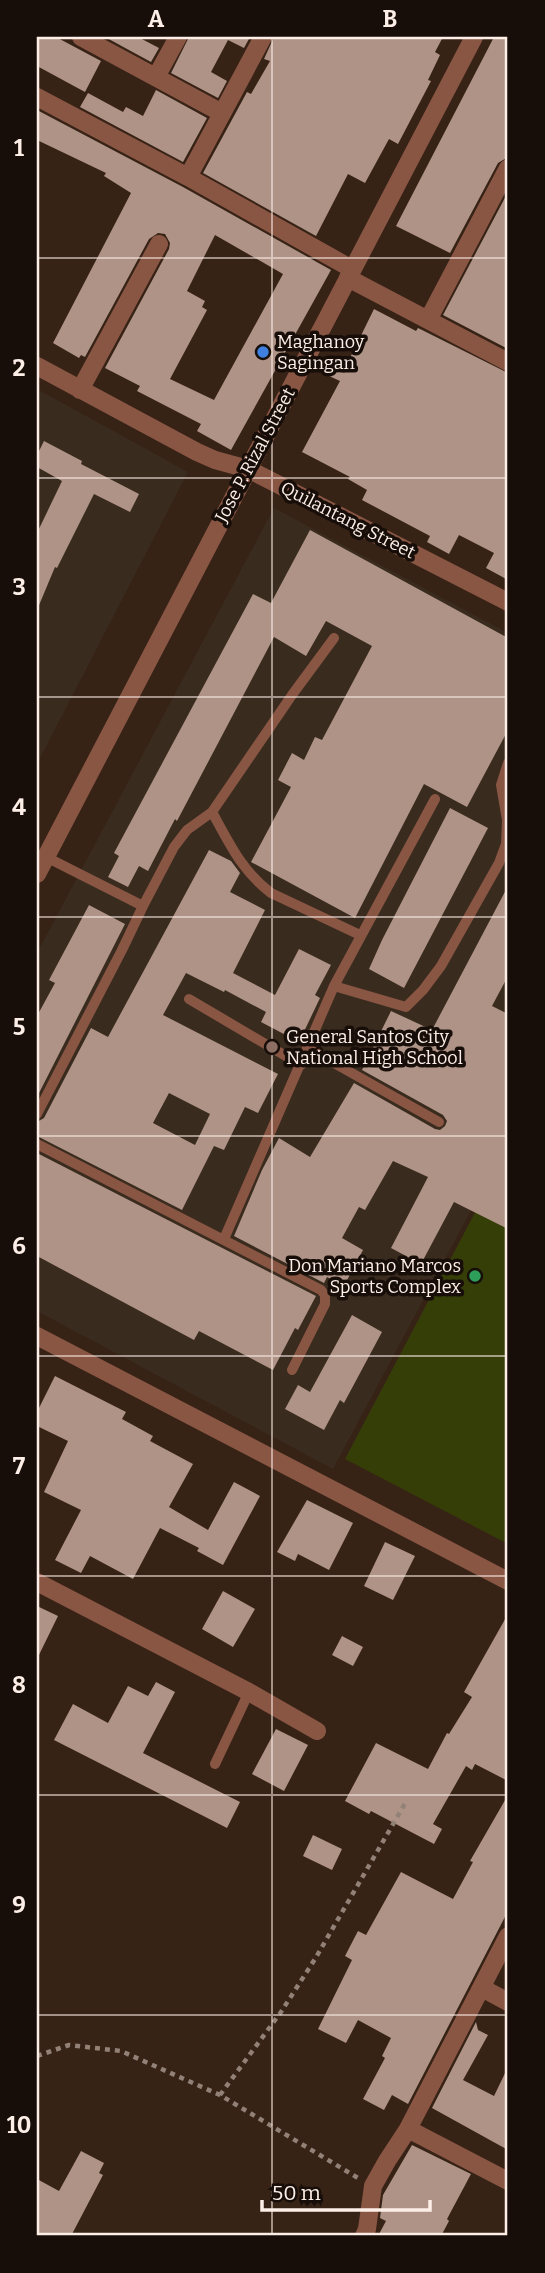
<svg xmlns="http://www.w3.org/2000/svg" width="545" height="2273" viewBox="0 0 545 2273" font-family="Bitter,serif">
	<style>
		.education { fill: #3a2b1f }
		.green { fill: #363e08 }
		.building { fill: #ae9386; fill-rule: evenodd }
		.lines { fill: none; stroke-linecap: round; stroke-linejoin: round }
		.path { stroke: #928176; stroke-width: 4.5; stroke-dasharray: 5 5; stroke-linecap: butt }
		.service { stroke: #895644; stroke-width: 10 }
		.minor { stroke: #895644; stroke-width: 18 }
		.tertiary { stroke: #895644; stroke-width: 18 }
		.grid { fill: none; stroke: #fdefe7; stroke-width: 2; stroke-opacity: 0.55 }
		.shop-dot { fill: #3f7fe0; stroke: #170e09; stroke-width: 2.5 }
		.education-dot { fill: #8d6e63; stroke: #170e09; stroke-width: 2.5 }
		.leisure-dot { fill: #2e9e5b; stroke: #170e09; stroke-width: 2.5 }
		.labels { text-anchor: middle; stroke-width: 7; stroke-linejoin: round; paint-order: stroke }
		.poi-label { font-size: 18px; fill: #fdefe7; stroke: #170e09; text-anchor: start }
		.street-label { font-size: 18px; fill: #fdefe7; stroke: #170e09 }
		.neatline { fill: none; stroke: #fdefe7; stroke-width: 2.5 }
		.grid-label { font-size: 23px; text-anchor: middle; font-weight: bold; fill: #fdefe7 }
	</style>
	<rect width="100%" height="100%" fill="#372216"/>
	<path class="education" d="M37 389 188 472 37 764Z
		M274 508 508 633V1141L333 1469 37 1311V953Z"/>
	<path class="green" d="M508 1150V1544L345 1459Z"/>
	<path class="building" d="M37 37H56L101 61 85 92 37 66Z
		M105 37H138L159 48 151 62Z
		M189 37H250L244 48 228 40 211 72 227 81 218 98 171 73Z
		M274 37H443L435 52 440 55 428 80 431 81 398 144 389 139 365 183 348 174 316 236 203 173 247 92 251 94 270 61 264 59Z
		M494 37H508V157L498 163 450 253 396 226Z
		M156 90 207 118 183 162 80 107 88 93 123 112 126 107 143 116Z
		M37 110 183 187 331 270 231 450 197 431 201 424 137 391 140 386 105 368 169 249 170 243 165 234 158 233 149 239 85 357 81 355 79 358 53 343 131 193 104 176 106 173 37 140ZM215 235 283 274 214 400 170 379 207 310 202 307 205 301 187 291Z
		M508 192V349L443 315Z
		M374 309 416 331 418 328 508 373V580L486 568 494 553 459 535 449 554 427 542 430 536 362 500 367 490 348 479 350 477 302 452 340 381 329 376 339 357 348 362Z
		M44 441 82 461 81 464 139 494 130 512 94 494 57 568 55 567 37 610V533L62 481 37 467V455Z
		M310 530 508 638V730L467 807 424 784 355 918 251 862 291 787 278 780 292 753 304 760 315 737 322 740 372 646 326 621 306 656 274 637 177 821 175 819 148 871 139 866 128 887 108 877 119 856 114 853 253 594 271 603Z
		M450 808 488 828 404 988 369 969 382 940Z
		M209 850 231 861 240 873 230 892 265 910 233 973 275 995 299 949 331 965 315 995 320 998 299 1042 261 1022 266 1012 225 990 224 992 186 973 163 1015 278 1074 258 1113 245 1107 224 1150 214 1146 182 1210 37 1136V1122L44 1118 91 1028 108 1037ZM169 1093 210 1114 195 1145 153 1123Z
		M508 886V976L492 1006 508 1014V1229L454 1202 421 1264 391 1248 428 1177 393 1161 365 1210 359 1207 342 1238 363 1250 344 1286 327 1277 324 1283 234 1236 262 1170 279 1138 310 1157 354 1083 435 1129 440 1130 445 1126 447 1121 443 1115 362 1070 391 1011 432 1030Z
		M89 905 125 924 37 1097V1016L55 983 49 980Z
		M37 1153 316 1296 298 1330 295 1328 273 1370 199 1331 194 1340 37 1256Z
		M352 1315 382 1332 344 1403 340 1400 324 1430 285 1409 298 1385 310 1392Z
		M55 1376 126 1412 122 1419 153 1436 150 1441 193 1464 169 1507 208 1530 234 1482 260 1496 223 1565 197 1551 199 1548 160 1528 133 1579 90 1556 81 1573 55 1560 81 1510 44 1492 68 1441 37 1426V1412Z
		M307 1500 353 1523 329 1570 298 1554 295 1561 277 1552Z
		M385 1542 415 1556 393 1600 364 1586Z
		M223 1591 255 1609 233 1647 202 1629Z
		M37 1606 58 1616 37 1659Z
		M508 1614V1781L475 1764 472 1770 466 1766 433 1824 442 1829 434 1844 371 1811 369 1814 345 1801 376 1743 428 1769 447 1733 449 1734 472 1697 464 1692Z
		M342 1636 363 1647 353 1666 332 1655Z
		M156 1682 175 1692 143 1753 240 1802 227 1828 54 1740 73 1704 108 1723 128 1686 148 1696Z
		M276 1729 308 1745 284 1791 252 1774Z
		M508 1795V1911L408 2104 392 2095 384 2110 363 2099 385 2058 382 2056 391 2038 358 2020 346 2043 318 2029 352 1960 345 1956 358 1931 366 1935 401 1872 453 1899 473 1862 470 1861Z
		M313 1835 342 1849 332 1870 303 1856Z
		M476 2022 478 2030 488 2035 463 2080 494 2096 508 2067V2150L432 2108Z
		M412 2145 471 2174 447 2219 449 2221 441 2236H378L386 2221 380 2218 383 2195Z
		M81 2151 104 2163 99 2173 103 2175 71 2236H37V2179L59 2191Z"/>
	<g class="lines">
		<path class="path" d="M37 2056 69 2045 121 2051 220 2095 358 2178
			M220 2095 281 2012 315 1959 407 1800"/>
		<path class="service" d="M212 812C230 844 241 870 271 893L360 935
			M143 906 174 847 187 830 212 812 292 695 334 638
			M334 986 406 1007 423 990 441 966 499 863 506 844 507 820 501 785 508 763
			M189 999 301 1065
			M309 1049 439 1122
			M37 1114 122 950 143 906 46 857
			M37 1144 321 1290 325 1295V1304L292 1370
			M224 1239 334 986 435 799
			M215 1764 249 1692"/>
		<path class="minor" d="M81 37 222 113
			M156 77 178 37
			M37 97 188 177 352 269
			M188 177 263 37
			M348 278 508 362
			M428 320 508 168
			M37 366 197 452 215 460 248 469 508 602
			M80 390 159 244
			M37 1336 508 1581
			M37 1582 249 1692 317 1731
			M482 1988 508 2002
			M408 2129 508 2181
			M364 2236 367 2229 373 2186 387 2161 408 2129 508 1936"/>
		<path class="tertiary" d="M37 874 474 37"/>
	</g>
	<path class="grid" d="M272 37V2236M37 258H508M37 478H508M37 697H508M37 917H508M37 1136H508M37 1356H508M37 1576H508M37 1795H508M37 2015H508"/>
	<circle class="shop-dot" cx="263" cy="352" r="7"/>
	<circle class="education-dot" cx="272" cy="1047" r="7"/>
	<circle class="leisure-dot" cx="475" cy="1276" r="7"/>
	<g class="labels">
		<g class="poi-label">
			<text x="277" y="348">Maghanoy<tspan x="277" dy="21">Sagingan</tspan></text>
			<text x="286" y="1043">General Santos City<tspan x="286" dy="21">National High School</tspan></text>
			<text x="461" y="1272" text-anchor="end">Don Mariano Marcos<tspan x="461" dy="21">Sports Complex</tspan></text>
		</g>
		<g class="street-label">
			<text transform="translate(255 455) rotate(-62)" y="6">Jose P. Rizal Street</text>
			<text transform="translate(348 520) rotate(27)" y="6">Quilantang Street</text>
		</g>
	</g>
	<rect width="545" height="2273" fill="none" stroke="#170e09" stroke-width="77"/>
	<path d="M262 2200v10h168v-10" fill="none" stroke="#fdefe7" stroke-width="3.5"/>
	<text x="272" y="2200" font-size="21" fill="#fdefe7" stroke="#170e09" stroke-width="5" paint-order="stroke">50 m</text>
	<rect x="38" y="38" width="468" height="2196" class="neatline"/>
	<g class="grid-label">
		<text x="156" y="27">A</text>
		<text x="390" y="27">B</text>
		<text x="19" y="156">1</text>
		<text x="19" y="376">2</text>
		<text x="19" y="595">3</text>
		<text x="19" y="815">4</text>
		<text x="19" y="1035">5</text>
		<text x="19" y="1254">6</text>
		<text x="19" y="1474">7</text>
		<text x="19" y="1693">8</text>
		<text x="19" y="1913">9</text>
		<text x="19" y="2133">10</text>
	</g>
</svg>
